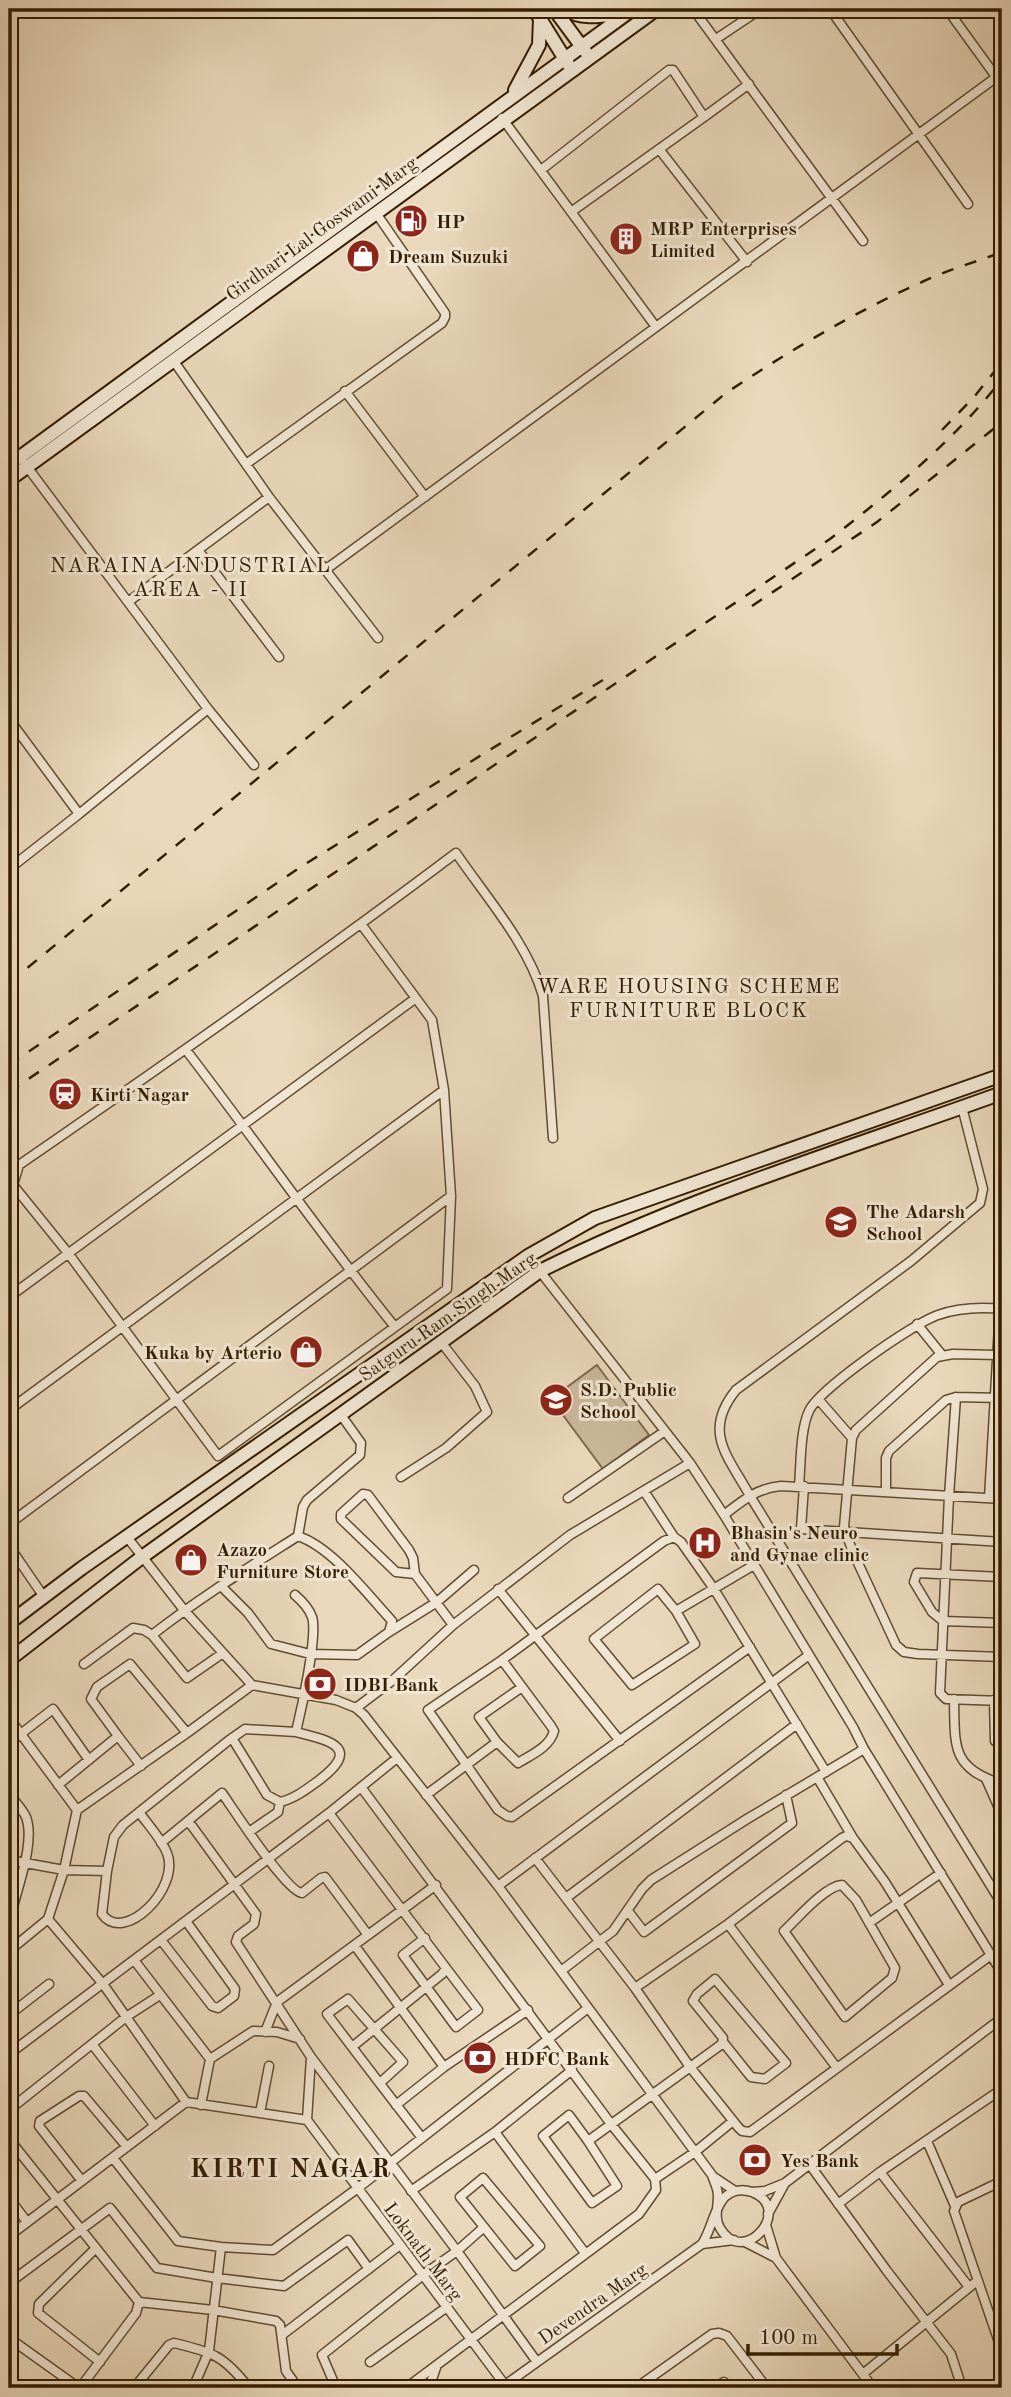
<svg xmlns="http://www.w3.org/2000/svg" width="1011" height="2397" viewBox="0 0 1011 2397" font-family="'Old Standard TT',serif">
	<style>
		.green { fill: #cab89b; stroke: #7f6a4e; stroke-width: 2 }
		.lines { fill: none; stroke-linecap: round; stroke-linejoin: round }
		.street-casing { stroke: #614c2f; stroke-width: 11 }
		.secondary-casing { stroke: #341d00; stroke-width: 16 }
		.street { stroke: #f1e6d3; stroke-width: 8 }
		.secondary { stroke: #f1e6d3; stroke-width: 12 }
		.rail { stroke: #341d00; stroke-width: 2.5; stroke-dasharray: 12 12; stroke-linecap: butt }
		.labels { text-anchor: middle; stroke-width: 6; stroke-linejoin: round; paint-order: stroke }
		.poi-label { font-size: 19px; font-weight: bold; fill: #341d00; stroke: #f1e6d3; text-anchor: start }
		.street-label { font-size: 19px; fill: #341d00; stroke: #f1e6d3 }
		.neighbourhood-label { font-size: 21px; letter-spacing: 2px; fill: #341d00; stroke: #f1e6d3 }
		.district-label { font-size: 26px; font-weight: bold; letter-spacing: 2px; fill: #341d00; stroke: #f1e6d3 }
	</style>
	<rect width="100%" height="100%" fill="#e9d8bb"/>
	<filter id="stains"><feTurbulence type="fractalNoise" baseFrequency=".00286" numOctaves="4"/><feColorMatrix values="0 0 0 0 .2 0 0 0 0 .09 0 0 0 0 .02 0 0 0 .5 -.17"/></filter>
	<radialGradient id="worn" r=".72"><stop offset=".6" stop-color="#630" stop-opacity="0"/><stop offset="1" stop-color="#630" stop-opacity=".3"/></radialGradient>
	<path class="green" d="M597 1365 649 1435 603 1469 551 1399Z"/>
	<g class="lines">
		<defs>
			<path id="street" d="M693 9 863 241
				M830 9 968 204
				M947 9 1002 85
				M716 39 761 9
				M704 117 749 84
				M502 118 656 327
				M659 149 747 262
				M541 170 669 70H673L704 117 571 212
				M173 360 269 497
				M345 391 425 497
				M25 464 128 602
				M246 464 442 323 445 317V313L376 213
				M198 550 279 657
				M325 570 1002 73
				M208 709 128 602 269 497 378 638
				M9 719 79 814 9 869
				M79 814 208 709 254 765
				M361 924 432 1020 444 1090 451 1196 447 1289 218 1456 68 1253 13 1185 19 1165C167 1063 313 961 456 853 486 897 528 944 543 996L553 1138
				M186 1050C256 1141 322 1237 395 1327
				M962 1107 983 1189 980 1203 911 1261 736 1390C702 1432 728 1456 750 1496L1002 1904
				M528 1256 690 1463 724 1515 853 1727 864 1749 1002 1973
				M9 1297 416 998
				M917 1324 942 1355
				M998 1355 953 1354 937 1357 856 1430 852 1438 844 1527 852 1550 896 1645 904 1652 918 1654 1002 1657
				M956 1397 949 1496 940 1693 946 1699 1002 1701
				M818 1399 852 1438
				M9 1410 444 1090
				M401 1477 446 1448 487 1412 475 1386 441 1342
				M799 1486C801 1464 800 1430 809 1411 819 1389 914 1323 938 1315 958 1308 981 1307 1002 1309
				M804 1486 801 1529 1002 1542
				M644 1491 674 1537
				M886 1492V1458L889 1451 946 1400 956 1397 1002 1398
				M568 1498 665 1431
				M989 1498 1000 1308
				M724 1515C742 1501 757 1488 781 1486L1002 1499
				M9 1524 451 1196
				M298 1536 303 1507 307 1500 360 1455 361 1443 341 1415
				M127 1537 184 1610 252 1685 336 1700 356 1708 364 1715 498 1886 712 2175C714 2182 718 2188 718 2196 718 2207 714 2218 720 2228 744 2269 795 2208 752 2192 743 2189 733 2190 726 2196 715 2205 711 2231 702 2244L505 2385 502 2388
				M9 1546 44 1597
				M415 1574 396 1572 341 1519V1514L363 1494 368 1495 409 1550 413 1558 415 1574 453 1625
				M1002 1577 917 1573 914 1582 932 1612 943 1621 1002 1623
				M498 1589 620 1741
				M658 1589 676 1611 695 1644 632 1685 594 1639Z
				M676 1611 754 1565
				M389 1632 437 1602 474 1570
				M152 1635 187 1678 223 1653
				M750 1647 512 1817 507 1816 498 1810 428 1710 502 1660 664 1541 674 1537 681 1542 714 1589 826 1772
				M502 1660 551 1726 554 1731C550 1747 531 1755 518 1763L497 1742 479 1717 522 1687
				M84 1664 133 1628 144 1630 152 1635C198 1599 248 1568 298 1536 333 1548 367 1594 392 1621L389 1632 357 1655 310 1654 271 1644 248 1613 221 1586
				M954 1699C955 1747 951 1768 1002 1784
				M994 1700 995 1741 1002 1746
				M356 1708 393 1680 453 1625 570 1535 690 1463
				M9 1718 77 1810
				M118 1736 141 1766
				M232 1738 267 1795 280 1802C294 1799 307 1789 318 1781 362 1748 332 1741 296 1732
				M9 1743 53 1709 89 1760
				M817 1777 853 1838
				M986 1779 1002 1815
				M58 1785 118 1736 91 1699 97 1687 130 1664 187 1733
				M361 1787 611 2124 655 2179 656 2190 639 2214 406 2388
				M9 1794C14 1801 22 1808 26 1817 35 1841 19 1883 13 1907L9 1910
				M426 1795 497 1742
				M329 1813 446 1968 442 1974 352 2047
				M187 1822 192 1826 256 1914 254 1924 238 1936 236 1942 311 2057 307 2120
				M249 1832 278 1812 280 1802
				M161 1843 222 1793C234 1810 286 1891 302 1893L321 1878 325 1877 368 1935
				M535 1858 635 1988 728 1924 842 1838 846 1836 853 1838 885 1882 949 1985
				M9 1860 64 1870 107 1871 114 1837 123 1825 228 1741 245 1729 296 1732C301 1711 318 1635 312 1617 309 1608 302 1601 295 1595
				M1001 1870 1002 1851
				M107 1871 102 1914C124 1945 181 1888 167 1853 161 1838 148 1825 139 1812
				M842 1885 856 1900 895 1968 892 1978 845 2017 784 1931C797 1919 825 1886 842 1885Z
				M498 1886 809 1655
				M566 1898 797 1724
				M628 1911 644 1932 792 1823 786 1795
				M869 1923 941 1873
				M728 1924 837 2068
				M425 1938 403 1955 456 2027 478 2010 446 1968
				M161 1940 212 2006 218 2008 234 1996 235 1989 186 1921
				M355 1946 444 2067
				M9 1951 48 1919
				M134 1960 210 2059 253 2031 277 2032 300 2039
				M561 1971 613 1931 642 1889 651 1880 747 1819 864 1749
				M635 1988 690 2067 738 2127 742 2131 750 2132 991 1955
				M9 2015 49 1984
				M265 2032 277 2002 436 1885
				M92 2044 155 2126
				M9 2054 329 1813 397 1758
				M311 2057 457 2251 537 2362
				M380 2083 403 2062 348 1999 327 2014C358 2055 390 2097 422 2138
				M186 2102 103 1984 48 1919 64 1870 77 1810 187 1733 252 1685
				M201 2105 210 2059
				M396 2105 444 2067 528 2010
				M9 2110 126 2017 160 1995
				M260 2113 269 2066
				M495 2132 585 2253
				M9 2139 139 2302 136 2313 80 2388
				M588 2141 617 2186 592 2203 543 2136 569 2115 588 2141 722 2044 723 2038 693 2001 697 1994 715 1979 786 2063 765 2079 751 2077 723 2042
				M927 2141 955 2206
				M113 2158 178 2241 221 2247 273 2250 358 2188 588 2008
				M810 2165 887 2271 951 2354 962 2388
				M880 2172 969 2287
				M714 2177 735 2191
				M483 2178 540 2246 515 2266 460 2197Z
				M655 2179 695 2152 733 2121
				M82 2181 39 2126 40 2121 79 2096H84L127 2147
				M1002 2181 958 2202 954 2211 1002 2351
				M411 2191 495 2132 572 2070
				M752 2192 765 2191 785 2183 1002 2018
				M9 2198 27 2222
				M838 2204 880 2172 1002 2089
				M768 2214 785 2183
				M766 2225 776 2258 873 2388
				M9 2236 186 2102 307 2120 505 2385
				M745 2242 776 2258
				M702 2244 734 2240
				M95 2249 39 2304 38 2313 100 2362
				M9 2283 110 2208 157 2268 217 2278 284 2286 348 2240 369 2269
				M139 2302 213 2310 276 2321 280 2325 286 2371 298 2388
				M282 2335 400 2245
				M9 2338 79 2388
				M370 2362 447 2307
				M864 2373 977 2281
				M9 2386 12 2388
				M134 2388 169 2345 174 2343C213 2352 224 2356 249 2388
				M193 2388 209 2351 221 2247
				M338 2388 334 2383 322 2355 423 2275 457 2251 483 2228
				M429 2388 437 2365
				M636 2388 712 2334 719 2333 727 2336 767 2388
				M714 2388 724 2382 728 2388"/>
			<path id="secondary" d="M534 9 568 64
				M554 9 585 51
				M565 9C582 21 606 15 625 13
				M515 90 539 45 540 19
				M9 465 633 9
				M9 480 657 9
				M9 1623 82 1568 528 1256 595 1218 1002 1075
				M9 1660 142 1557 540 1271C688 1197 847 1149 1002 1093"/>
		</defs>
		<use href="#street" class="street-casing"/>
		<use href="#secondary" class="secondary-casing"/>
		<use href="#street" class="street"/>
		<use href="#secondary" class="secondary"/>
		<path class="rail" d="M942 430 974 397 1002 362
			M752 606 877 522 1002 422
			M9 983 726 393C789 351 853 313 922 282 947 270 976 262 1002 252
			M9 1065 302 866 611 675
			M9 1092 830 539C892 491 954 441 1002 379"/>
	</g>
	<defs>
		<symbol id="fuel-disc" viewBox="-11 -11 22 22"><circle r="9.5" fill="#8f2418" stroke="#f1e6d3"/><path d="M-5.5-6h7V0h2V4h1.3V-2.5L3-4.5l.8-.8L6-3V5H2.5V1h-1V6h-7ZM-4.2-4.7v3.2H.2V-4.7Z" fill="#fff"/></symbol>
		<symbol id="building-disc" viewBox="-11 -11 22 22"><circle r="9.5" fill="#8f2418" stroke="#f1e6d3"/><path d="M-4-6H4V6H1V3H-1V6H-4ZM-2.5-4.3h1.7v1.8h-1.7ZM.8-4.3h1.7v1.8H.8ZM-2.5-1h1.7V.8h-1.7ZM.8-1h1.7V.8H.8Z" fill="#fff"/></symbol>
		<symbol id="shop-disc" viewBox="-11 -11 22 22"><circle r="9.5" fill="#8f2418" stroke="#f1e6d3"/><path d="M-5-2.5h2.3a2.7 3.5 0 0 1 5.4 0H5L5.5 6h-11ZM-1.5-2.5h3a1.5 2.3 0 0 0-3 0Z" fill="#fff"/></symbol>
		<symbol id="station-disc" viewBox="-11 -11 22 22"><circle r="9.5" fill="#8f2418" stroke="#f1e6d3"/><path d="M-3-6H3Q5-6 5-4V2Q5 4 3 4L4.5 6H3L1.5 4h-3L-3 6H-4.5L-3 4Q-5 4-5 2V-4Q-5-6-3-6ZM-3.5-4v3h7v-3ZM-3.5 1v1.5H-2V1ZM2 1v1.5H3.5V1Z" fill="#fff"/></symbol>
		<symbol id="school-disc" viewBox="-11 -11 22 22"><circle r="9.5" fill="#8f2418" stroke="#f1e6d3"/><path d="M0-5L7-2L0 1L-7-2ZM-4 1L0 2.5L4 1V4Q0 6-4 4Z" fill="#fff"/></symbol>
		<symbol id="hospital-disc" viewBox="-11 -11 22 22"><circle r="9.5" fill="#8f2418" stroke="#f1e6d3"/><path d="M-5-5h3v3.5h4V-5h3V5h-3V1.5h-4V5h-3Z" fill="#fff"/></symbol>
		<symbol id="bank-disc" viewBox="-11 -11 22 22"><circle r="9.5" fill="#8f2418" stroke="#f1e6d3"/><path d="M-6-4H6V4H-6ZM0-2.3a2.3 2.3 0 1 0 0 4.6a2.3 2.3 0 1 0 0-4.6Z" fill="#fff"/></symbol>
	</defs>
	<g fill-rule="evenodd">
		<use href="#fuel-disc" x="392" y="202" width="38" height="38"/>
		<use href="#building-disc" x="607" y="220" width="38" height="38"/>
		<use href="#shop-disc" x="344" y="237" width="38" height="38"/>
		<use href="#station-disc" x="46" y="1075" width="38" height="38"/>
		<use href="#school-disc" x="822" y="1203" width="38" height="38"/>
		<use href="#shop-disc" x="287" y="1333" width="38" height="38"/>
		<use href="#school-disc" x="537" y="1381" width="38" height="38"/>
		<use href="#hospital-disc" x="686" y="1524" width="38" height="38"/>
		<use href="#shop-disc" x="172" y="1541" width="38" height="38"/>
		<use href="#bank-disc" x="301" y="1665" width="38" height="38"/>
		<use href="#bank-disc" x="461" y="2039" width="38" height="38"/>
		<use href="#bank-disc" x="736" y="2141" width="38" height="38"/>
	</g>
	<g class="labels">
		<g class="poi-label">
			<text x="436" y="228">HP</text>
			<text x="650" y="235">MRP Enterprises<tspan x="650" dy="22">Limited</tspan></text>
			<text x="388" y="263">Dream Suzuki</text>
			<text x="90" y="1101">Kirti Nagar</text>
			<text x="866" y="1218">The Adarsh<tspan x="866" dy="22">School</tspan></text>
			<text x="282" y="1359" text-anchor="end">Kuka by Arterio</text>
			<text x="580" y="1396">S.D. Public<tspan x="580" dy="22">School</tspan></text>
			<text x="730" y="1539">Bhasin's Neuro<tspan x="730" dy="22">and Gynae clinic</tspan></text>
			<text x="216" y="1556">Azazo<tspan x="216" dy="22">Furniture Store</tspan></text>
			<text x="344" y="1691">IDBI Bank</text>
			<text x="504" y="2065">HDFC Bank</text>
			<text x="780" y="2167">Yes Bank</text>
		</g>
		<g class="street-label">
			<text transform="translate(321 228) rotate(-36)" y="7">Girdhari Lal Goswami Marg</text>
			<text transform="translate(447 1316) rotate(-35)" y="7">Satguru Ram Singh Marg</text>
			<text transform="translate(424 2251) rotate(53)" y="7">Loknath Marg</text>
			<text transform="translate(592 2303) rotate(-35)" y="7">Devendra Marg</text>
		</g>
		<g class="neighbourhood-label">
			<text x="191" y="572">NARAINA INDUSTRIAL<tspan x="191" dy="24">AREA - II</tspan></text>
			<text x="689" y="993">WARE HOUSING SCHEME<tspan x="689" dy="24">FURNITURE BLOCK</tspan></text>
		</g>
		<g class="district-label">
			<text x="291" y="2177">KIRTI NAGAR</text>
		</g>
	</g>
	<rect width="1011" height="2397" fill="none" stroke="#e9d8bb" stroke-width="35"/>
	<rect x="10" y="10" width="990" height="2376" fill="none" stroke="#341d00" stroke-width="3.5"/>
	<rect x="18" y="18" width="976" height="2362" fill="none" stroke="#341d00" stroke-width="2"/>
	<path d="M748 2344v10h149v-10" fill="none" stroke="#341d00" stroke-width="3.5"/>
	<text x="759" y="2344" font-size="21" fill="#341d00" stroke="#f1e6d3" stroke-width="5" paint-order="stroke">100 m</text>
	<rect width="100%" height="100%" filter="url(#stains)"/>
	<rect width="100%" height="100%" fill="url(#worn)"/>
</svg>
